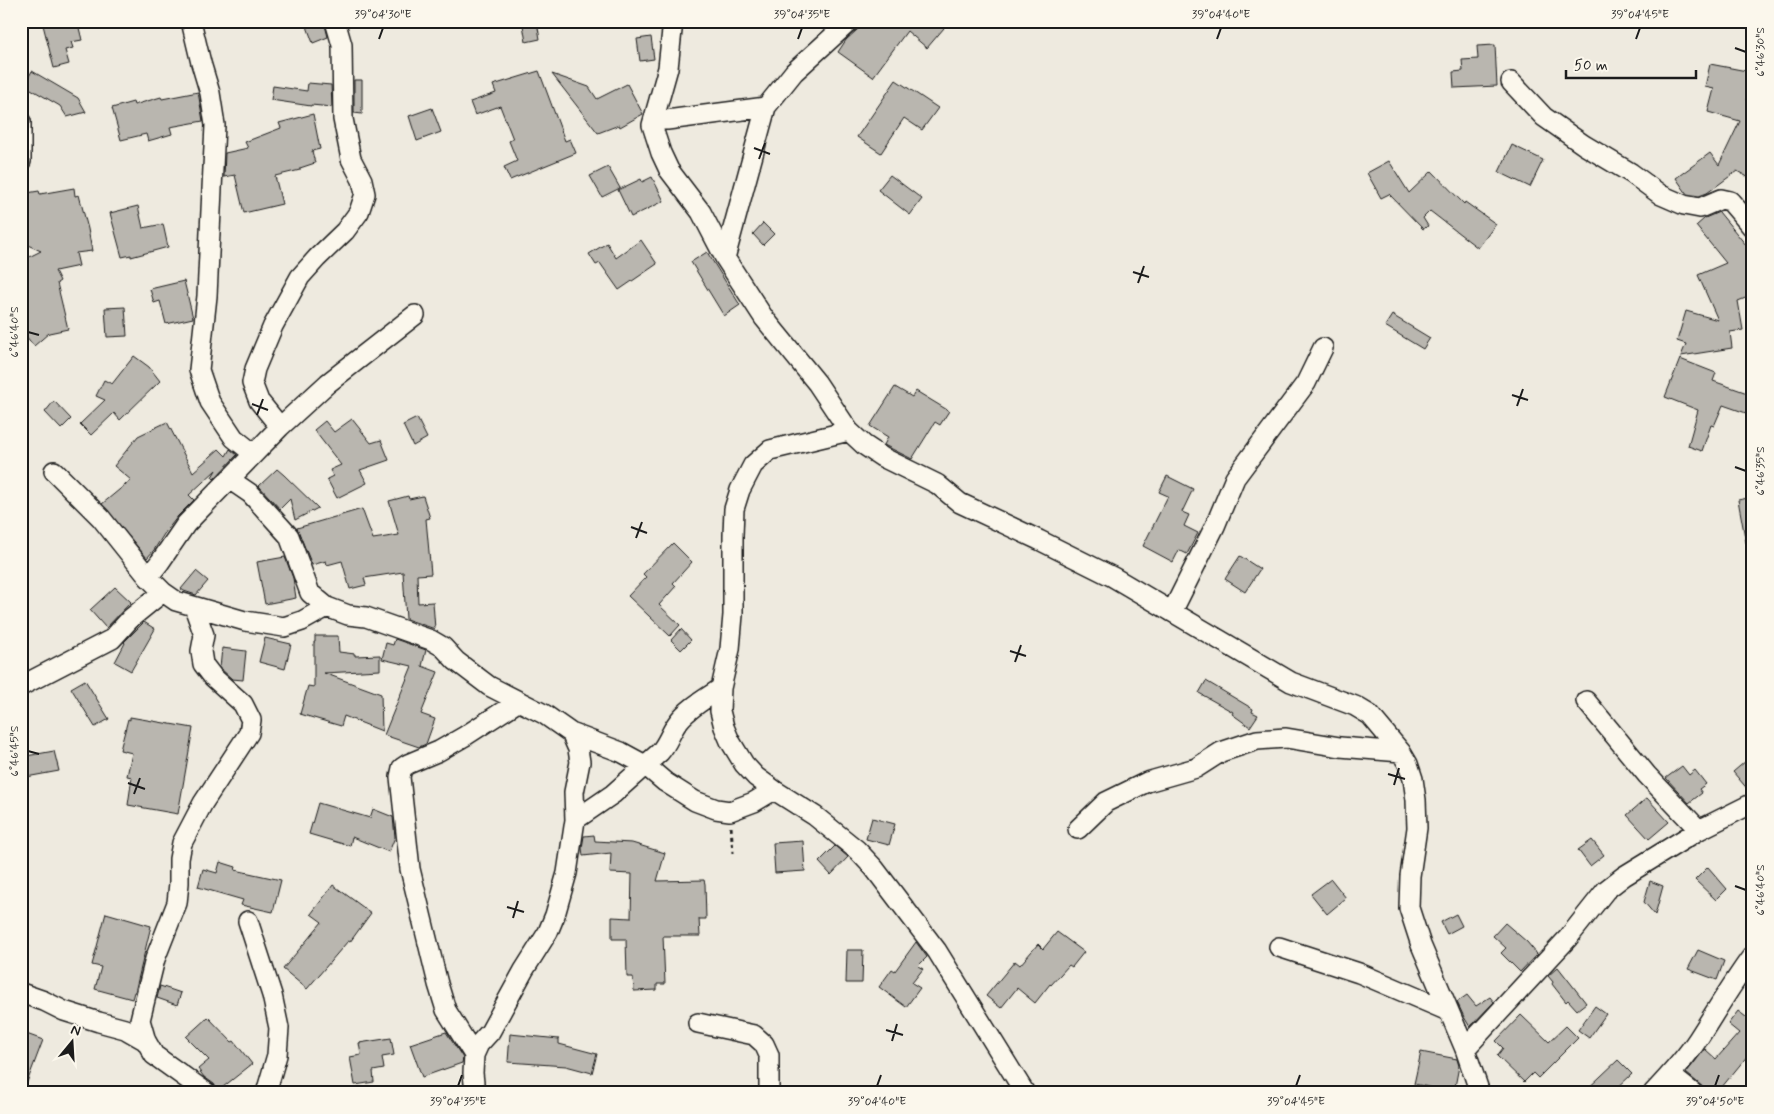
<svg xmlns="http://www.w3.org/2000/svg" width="1774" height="1114" viewBox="0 0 1774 1114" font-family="Mynerve,sans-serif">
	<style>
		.building { fill: #b9b6af; stroke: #1c1c1c }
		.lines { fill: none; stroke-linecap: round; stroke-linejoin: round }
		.street-casing { stroke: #1c1c1c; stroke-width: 22 }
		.path { stroke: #1c1c1c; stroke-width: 3; stroke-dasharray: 4 4; stroke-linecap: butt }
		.street { stroke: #fbf7ec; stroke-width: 19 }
		.ticks { fill: none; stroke: #1c1c1c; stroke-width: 2 }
		.neatline { fill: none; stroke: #1c1c1c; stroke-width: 2 }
		.ticks-label { font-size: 12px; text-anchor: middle; fill: #1c1c1c }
	</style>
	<rect width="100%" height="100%" fill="#eeeadf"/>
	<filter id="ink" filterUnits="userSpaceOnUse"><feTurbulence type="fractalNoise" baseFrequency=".02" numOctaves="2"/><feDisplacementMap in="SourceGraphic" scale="10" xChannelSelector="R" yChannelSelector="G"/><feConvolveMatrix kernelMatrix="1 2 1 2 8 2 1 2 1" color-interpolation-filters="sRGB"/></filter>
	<g filter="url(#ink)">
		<path class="building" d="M42 21H72L73 26 78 24 82 40 71 42 73 48 65 50 69 64 54 68Z
			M305 21H324L328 37 313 43Z
			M861 21H936L944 28 927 48 907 31 873 77 838 52 846 40 858 29Z
			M537 22 540 39 526 42 523 25Z
			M651 37 654 59 640 61 637 39Z
			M1495 45 1497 86 1454 88 1453 72 1463 71 1462 60 1478 59 1477 46Z
			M1710 64 1752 72 1747 100 1751 101 1753 96V180L1737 171 1707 193 1699 196 1687 194 1676 178 1710 153 1719 165 1740 121 1708 112 1714 89 1705 87Z
			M32 71 78 98 86 112 67 117 60 106 24 85Z
			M539 71 565 141 570 139 576 153 510 180 504 167 517 161 509 141 513 139 500 106 475 115 470 102 496 93 493 85Z
			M552 74 589 87 597 99 627 84 643 114 620 127 619 125 598 133Z
			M354 80H362V114L354 113Z
			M896 80 938 108 922 130 904 118 881 153 857 137Z
			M308 83 331 85 332 107 311 105V106L271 100 273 86 307 91Z
			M198 92 203 121 170 127 172 134 148 141 146 134 121 140 112 108 133 102 134 105 161 97 162 99Z
			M432 108 441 132 417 141 409 116Z
			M313 114 320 149 312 151 315 163 300 168V170L275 176 282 204 244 213 235 175 224 177 225 153 248 148 245 142 281 128 279 123Z
			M1512 145 1543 160 1530 187 1499 172Z
			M1389 161 1409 193 1432 171 1464 204 1465 202 1496 224 1478 248 1430 211 1423 218 1428 226 1423 229 1389 194 1381 198 1367 173Z
			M608 167 620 188 602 197 590 176Z
			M890 175 922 199 910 215 878 190Z
			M652 177 664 201 631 217 618 190 641 179 642 182Z
			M74 188 75 196 79 195 88 229 92 251 76 253 79 266 55 271 60 281 57 283 68 329 49 333 34 346 21 330V261L41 251 21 242V194L39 191 40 194Z
			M138 206 143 228 163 224 168 247 131 257V255L122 257 110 213Z
			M1719 212 1746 245 1753 260V295L1738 301 1743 330 1730 332 1732 348 1681 356 1686 344 1677 341 1686 311 1718 320 1698 275 1726 263 1696 226 1705 218Z
			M763 223 774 234 763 245 753 234Z
			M641 240 657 264 619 290 600 263 596 265 589 254 607 243 616 258Z
			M707 252 740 305 724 316 691 262Z
			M184 281 193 318 166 324 160 301 154 303 150 289Z
			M125 307 127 336 107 337 105 308Z
			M1392 315 1430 338 1423 349 1385 326Z
			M134 356 149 367 160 381 120 420 114 413 91 435 80 424 105 400 96 396 104 380 112 384Z
			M1680 359 1716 373 1713 381 1753 395V404L1749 414 1723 405 1714 426 1711 425 1702 451 1688 446 1698 410 1665 397Z
			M895 387 912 397 916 391 949 411 940 425 935 422 912 459 884 445 888 437 870 426Z
			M54 401 71 419 61 429 45 412Z
			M417 418 427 438 413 446 403 425Z
			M352 419 371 443 381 440 389 460 360 470 367 483 337 498 327 479 333 476 330 470 341 465 314 430 325 421 334 432Z
			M167 422 193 472 219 449 226 456 230 449 237 455 214 479 212 477 216 470 189 495 194 500 178 516 164 534 154 550 147 558 102 504 131 480 114 466 138 436Z
			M277 469 284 475 318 508 295 520 290 499 280 509 259 486Z
			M1167 476 1193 489 1182 512 1189 515 1184 526 1198 533 1187 554 1179 550 1173 562 1143 546 1168 496 1159 492Z
			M408 496 409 499 423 496 430 518 426 519 431 574 417 575 418 603 433 602 435 629 406 619 403 572 364 578 366 585 350 589 342 561 327 565 326 561 312 565 297 528 362 509 373 539 399 535 389 501Z
			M1753 497V542L1746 543 1738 500Z
			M673 543 692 562 673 583 676 586 659 605 680 625 670 636 628 596 646 577 643 574Z
			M1240 556 1260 569 1245 592 1225 579Z
			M285 557 293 578 296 598 265 604 257 562Z
			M196 571 208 581 196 595 184 591 181 589Z
			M115 587 131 602 106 628 90 610Z
			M144 622 155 629 131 671 115 662 125 643 124 642Z
			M681 629 691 640 681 650 671 640Z
			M315 636H338L339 652 355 654V656L380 655V670L324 673 381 694 382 731 344 716 341 726 300 714 308 686 314 687V642H315Z
			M265 638 291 644 285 669 259 662Z
			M395 639 426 650 422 666 438 672 421 714 435 719 426 744 419 747 384 735 412 666 382 659 386 643 393 645Z
			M222 648 246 651 243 680 232 679 220 668Z
			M85 680 109 719 95 727 71 688Z
			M1206 681 1253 709 1252 712 1258 715 1250 727 1232 714 1233 712 1199 693Z
			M130 717 193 728 178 814 128 805 132 777 127 776 132 753 120 750 128 719 130 720Z
			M54 751 59 771 21 778V757Z
			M1753 755V792H1750L1733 772Z
			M1682 766 1689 775 1695 770 1706 784 1699 789 1702 793 1689 803 1666 778Z
			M1647 798 1669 822 1649 839 1627 815Z
			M318 803 370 818 373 809 393 817 395 837 389 852 352 837 350 846 309 834Z
			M872 818 895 824 889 845 866 839Z
			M594 835 595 841 632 843 665 853 657 881 704 880 705 884 706 919H699L700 936H663L665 984H657V990L634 991 633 977H627L626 939H612V917L631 918 632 874 610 873 611 853 583 856 582 848 584 836Z
			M1592 840 1604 855 1590 866 1578 850Z
			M803 841 805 871 775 873 773 843Z
			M835 846 848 857 831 875 819 862Z
			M220 862 236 867 235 870 281 880 273 912 241 905 243 900 198 887 203 869 217 873Z
			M1708 867 1727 889 1716 900 1695 880Z
			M1331 879 1346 898 1327 914 1311 894Z
			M1650 881 1663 886 1655 915 1644 902Z
			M333 885 371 913 350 942 348 941 307 989 283 969 322 922 311 914Z
			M106 913 151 926 135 992H134L132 999 95 989 101 967 92 965Z
			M1456 914 1462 926 1447 934 1441 922Z
			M1505 923 1527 942 1537 954 1520 972 1501 953 1506 948 1493 936Z
			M1057 932 1084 952 1072 967 1069 965 1051 985 1050 984 1035 1003 1017 988 1001 1008 986 996 1015 961 1020 965 1038 944 1043 949Z
			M916 942 927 957 918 966 923 969 912 983 920 988 906 1007 879 987 892 969 895 971Z
			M847 950H863L862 983H846Z
			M1698 950 1724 961 1717 980 1688 969Z
			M1558 967 1586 1003 1577 1010 1568 1000 1566 1002 1552 984 1553 982 1548 976Z
			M160 986 181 993 177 1005 157 998Z
			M1467 995 1476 1006 1490 997 1494 1002 1470 1027 1464 1017 1457 1002Z
			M1595 1006 1606 1014 1589 1038 1578 1030Z
			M1738 1011 1750 1020 1753 1017V1049L1717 1093H1710L1686 1073 1705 1049 1716 1059 1739 1033 1728 1024Z
			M1521 1015 1549 1042 1566 1026 1578 1038 1538 1078 1533 1073 1524 1082 1497 1056 1503 1048 1496 1041Z
			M208 1017 232 1042 234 1041 252 1064 218 1091 214 1084 204 1077 198 1069 209 1060 186 1037Z
			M21 1032 43 1040 23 1093H21Z
			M446 1032 463 1058 462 1063 422 1077 410 1044Z
			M510 1034 559 1039V1044L597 1054 592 1073 566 1066 508 1062Z
			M391 1038 394 1055 382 1057 384 1069 373 1071 374 1082 355 1085 350 1057 361 1055 359 1043Z
			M1421 1052 1457 1059 1459 1066 1454 1092 1414 1084Z
			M1618 1060 1632 1074 1612 1093H1583Z"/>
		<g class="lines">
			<defs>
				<path id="street" d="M191 21 201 63 210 93 215 125 207 296 199 370 210 402 234 438 254 454
					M673 21 668 68 652 125 661 153 669 170 701 212 725 258 764 318 817 383 849 431 864 445 882 457 937 484 960 503 1039 540 1113 577 1291 682 1355 706 1370 715 1401 752 1408 764 1413 779 1416 800 1417 828 1410 876 1409 908 1421 945 1465 1049 1480 1093
					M1511 82 1544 117 1584 145 1631 173 1661 195 1684 205 1700 208 1721 199 1730 201 1753 228
					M654 118 667 120 766 107
					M21 122V161
					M725 258 766 107 794 72 850 21
					M280 427 259 401 252 383 255 369 273 326 300 277 317 258 345 231 359 212 365 194 362 180 351 159 343 119 342 45 335 21
					M849 431 770 450 753 465 740 490 734 509 733 535V615L730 649 721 688 720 711 724 727 730 741 744 764 756 777 774 790 815 816 857 850 874 868 937 951 1025 1093
					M54 471 101 518 148 577 163 592 176 601 245 621 284 627 302 621 327 607
					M229 479 251 494 289 536 310 593 327 607 348 615 366 617 431 640 443 647 456 661 489 686 544 714 571 733 621 752 645 765 665 782 695 801 716 809 730 811 754 802 774 790
					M148 577 160 562 186 524 280 427 328 383 415 315
					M194 607 204 635 201 651 203 664 213 677 243 704 251 720 249 733 203 803 182 843 179 859V883L177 903 155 959 140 1020 146 1041 154 1055 207 1093
					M1172 612 1215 526 1235 478 1306 383 1323 348
					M21 686 112 639 131 618 163 592
					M1586 701 1647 775 1699 830
					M575 820 613 794 660 752C668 743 671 731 678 722 688 708 707 698 721 688
					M1078 829 1106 802 1147 782 1196 768 1221 752 1257 740 1286 738 1340 747 1401 752
					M248 921 272 995 279 1028 277 1055 266 1093
					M1279 947 1359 973 1448 1011
					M21 993 44 1001 64 1011 99 1022 125 1029 146 1041
					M698 1023 754 1035 764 1044 769 1055V1093
					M1465 1049 1568 938 1606 890 1624 876 1699 830 1753 803
					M474 1055 446 1010 438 984 410 869 400 777 402 768 408 764 439 751 465 736 519 701
					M1670 1075 1693 1093
					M475 1093 473 1073 474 1055 479 1044 490 1032 524 970 548 932 555 915 567 873 575 820 574 792 580 762 578 749 571 733
					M1653 1093C1669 1076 1685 1059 1698 1039 1716 1011 1733 982 1753 955"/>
			</defs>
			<use href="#street" class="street-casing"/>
			<path class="path" d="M731 827 733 853"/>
			<use href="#street" class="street"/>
		</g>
	</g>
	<path class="ticks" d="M379 39 383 28M798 39 802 28M1217 39 1221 28M1636 39 1640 28M1735 48 1746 52M754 148 770 154M759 159 765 143M1133 272 1149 277M1138 283 1144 266M28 332 39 335M1512 395 1528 400M252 404 268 410M1517 406 1523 389M257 415 263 399M1735 467 1746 471M631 527 647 533M636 538 642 522M1010 651 1026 656M1015 662 1021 645M28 751 39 754M1388 774 1405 779M128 783 145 789M1394 785 1399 768M134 794 140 778M1735 886 1746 890M507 907 524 912M513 918 518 901M886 1030 903 1035M892 1041 897 1024M458 1086 462 1075M877 1086 881 1075M1296 1086 1300 1075M1715 1086 1719 1075"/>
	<rect width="1774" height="1114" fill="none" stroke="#fbf7ec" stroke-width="55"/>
	<g transform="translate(72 1042) rotate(18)" stroke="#fbf7ec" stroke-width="4" paint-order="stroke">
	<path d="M0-4L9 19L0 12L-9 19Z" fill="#1c1c1c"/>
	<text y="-8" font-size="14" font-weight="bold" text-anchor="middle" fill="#1c1c1c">N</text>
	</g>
	<path d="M1566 70v8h130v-8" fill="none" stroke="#1c1c1c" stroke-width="2.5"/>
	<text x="1574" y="70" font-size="15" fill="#1c1c1c" stroke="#fbf7ec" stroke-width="4" paint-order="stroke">50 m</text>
	<rect x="28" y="28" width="1718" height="1058" class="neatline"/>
	<g class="ticks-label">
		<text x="383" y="18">39°04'30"E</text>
		<text x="802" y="18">39°04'35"E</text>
		<text x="1221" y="18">39°04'40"E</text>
		<text x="1640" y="18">39°04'45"E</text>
		<text transform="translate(1760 52) rotate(-90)" y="4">6°46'30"S</text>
		<text transform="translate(14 332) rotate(-90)" y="4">6°46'40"S</text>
		<text transform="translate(1760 471) rotate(-90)" y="4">6°46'35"S</text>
		<text transform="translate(14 751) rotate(-90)" y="4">6°46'45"S</text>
		<text transform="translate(1760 890) rotate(-90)" y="4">6°46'40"S</text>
		<text x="458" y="1105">39°04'35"E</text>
		<text x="877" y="1105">39°04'40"E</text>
		<text x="1296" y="1105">39°04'45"E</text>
		<text x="1715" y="1105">39°04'50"E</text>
	</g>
</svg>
